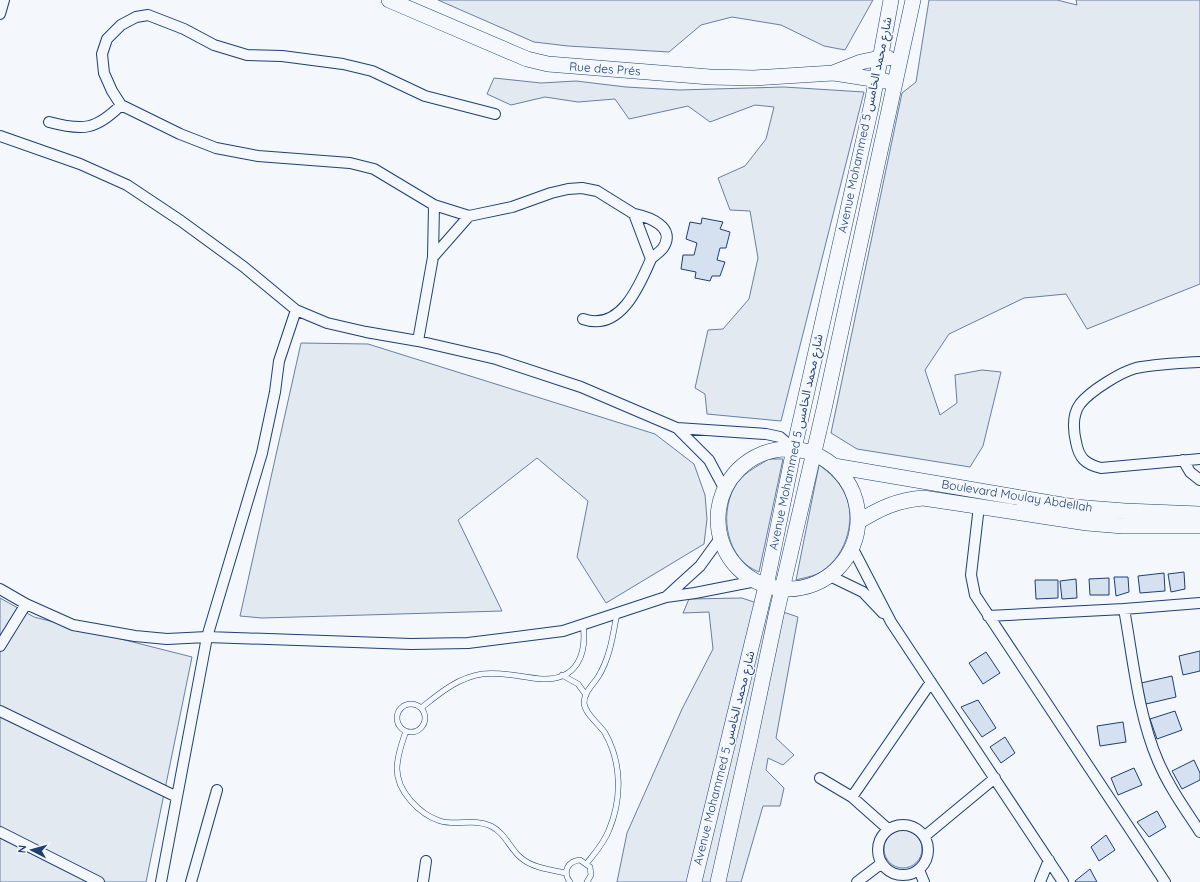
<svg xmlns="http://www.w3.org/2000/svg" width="1200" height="882" viewBox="0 0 1200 882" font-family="Quicksand,'Noto Sans Arabic',sans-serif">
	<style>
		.green { fill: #e3e9f0; stroke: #687fa3 }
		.building { fill: #d5e0f0; stroke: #1d3f73 }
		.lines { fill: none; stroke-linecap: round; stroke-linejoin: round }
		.lane-casing { stroke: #1d3f73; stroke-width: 6 }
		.street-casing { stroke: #1d3f73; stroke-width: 12 }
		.secondary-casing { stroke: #1d3f73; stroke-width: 16 }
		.lane { stroke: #f4f7fb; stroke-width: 5 }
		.street { stroke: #f4f7fb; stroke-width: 10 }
		.secondary { stroke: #f4f7fb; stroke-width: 15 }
		.labels { text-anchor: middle; stroke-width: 3; stroke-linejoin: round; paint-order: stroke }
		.street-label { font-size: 12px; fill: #1d3f73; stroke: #f4f7fb }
	</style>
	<rect width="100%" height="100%" fill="#f4f7fb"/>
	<path class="green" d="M438 0H873L845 50 824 46 781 25 732 17 701 25 669 52 568 46 534 42Z
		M929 0H1057L1077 5 1076 0H1200V284L1087 329 1066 294 1024 298 949 334 925 370 940 415 957 403 955 375 982 370 1001 372 983 446 970 467 857 449 831 433 902 93 916 82Z
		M494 78 541 83 576 81 626 87 679 90 784 87 864 92 781 421 707 414 705 394 695 388 708 330 723 329 749 299 758 258 750 211 730 210 718 178 745 166 766 139 774 107 755 105 710 122 688 106 629 119 615 99 578 102 545 97 511 105 487 94Z
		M301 343 368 344 655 434 694 464 705 495 707 519 704 544 606 603 577 557 588 501 537 458 458 520 502 611 262 618 240 616Z
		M769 459H783L759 572C727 560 719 516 734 488 741 474 756 467 769 459Z
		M819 465C830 473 839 481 845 494 858 521 844 561 817 574 810 577 803 578 796 580Z
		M0 598 34 617 192 657 146 882H0Z
		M742 598 798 617 776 738 794 755 783 765 768 758 766 770 784 788 780 806H763L741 882H617L627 833 682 709 713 649 709 612 683 613 689 599Z
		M884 849a19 19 0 1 1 38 0a19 19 0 1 1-38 0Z"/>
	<path class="building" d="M702 218 723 222 720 229 730 232 726 248H720L717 260 725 262 720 276H712L710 281 695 278 696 272 681 269 683 255H694L697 243 686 239 690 222 701 224Z
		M1184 572 1185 589 1171 592 1168 574Z
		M1164 573 1165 591 1140 593 1138 576Z
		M1114 577H1128L1129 592 1116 596Z
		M1109 578V595H1090L1089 579Z
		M1076 579 1077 598 1062 599 1060 581Z
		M1035 580H1058V598L1036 599Z
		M1200 651V671L1183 675 1179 656Z
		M986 652 1000 673 983 684 969 663Z
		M1172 676 1176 697 1146 704 1141 683Z
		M978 700 996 728 982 737 961 707Z
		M1175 711 1182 730 1157 739 1150 719Z
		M1123 722 1126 742 1100 746 1097 726Z
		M1005 737 1015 753 1001 763 990 747Z
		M1194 760 1200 773V780L1182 789 1172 771Z
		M1134 768 1142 785 1118 795 1111 778Z
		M1157 811 1166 827 1149 837 1137 822Z
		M1106 835 1115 850 1099 861 1091 847Z
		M1090 869 1097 882H1075V881Z"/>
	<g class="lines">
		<defs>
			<path id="lane" d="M562 675 578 684 586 695
				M397 718a14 14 0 1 1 28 0a14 14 0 1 1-28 0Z
				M421 708C440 693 457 678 482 674 503 671 523 678 543 679 578 680 587 653 583 624
				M406 731C402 743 397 755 397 769 397 791 419 814 440 821 456 826 474 818 491 826 505 833 509 847 520 857 532 868 551 870 566 873
				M587 863C595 853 604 843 609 830 622 799 622 763 605 733 599 724 585 714 584 703 584 692 593 685 598 677 610 658 613 635 617 613
				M570 882C562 872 568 861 580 860L590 867 591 875 587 882"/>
			<path id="street" d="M0 14 4 0
				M495 114 425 96 372 71 343 64 282 56 247 55 214 45 184 29 148 15 136 17 121 25 107 39 102 54 104 73 112 91 121 105 180 134 216 148 258 156 350 163 374 169 434 205 469 216 512 207 551 193 568 189 582 188 597 191 634 214 651 259C639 287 620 332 583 319
				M49 122C83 131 96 130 121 105
				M0 136 80 164 127 185 181 221 244 267 296 310 327 323 366 332 418 341 496 359 581 387 677 428 766 434 780 437 794 449
				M634 214C649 217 677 227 663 248 660 252 655 255 651 259
				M433 257 434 205
				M418 341 433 257 469 216
				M1200 362C1179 363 1157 364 1136 368 1121 372 1090 391 1080 404 1072 415 1073 429 1076 442 1079 458 1085 464 1101 468L1200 459
				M677 428 709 460 725 490
				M1183 460 1190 472 1200 480
				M979 506 971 575 975 595 1165 882
				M852 547 891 622 1063 882
				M830 576 863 592 883 613
				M0 589 26 604 73 625 135 636 167 639 207 637 411 644 468 643 563 631 666 597 695 593 756 581
				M666 597 700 566 721 537
				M1124 609C1133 658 1138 715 1158 761 1169 787 1185 809 1200 832
				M988 616 1124 609 1200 603
				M0 646 26 604
				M0 711 177 797
				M820 778 852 797 888 829
				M852 797 931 682
				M878 850a25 25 0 1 1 50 0a25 25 0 1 1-50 0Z
				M0 832 99 882
				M925 836 995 778
				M919 870 924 882
				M161 882 207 637 262 453 275 392 279 361 296 310
				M191 882 217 790
				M423 882 426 861
				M857 882 882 863
				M1040 882 1049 860"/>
			<path id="secondary" d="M389 0 527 59 548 64 710 77 754 78 833 73 861 62 880 58H888
				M834 73 885 81
				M718 519a70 70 0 1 1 140 0a70 70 0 1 1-140 0Z
				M834 466 1074 507 1125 511 1200 514
				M858 522C880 508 898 500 923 498L1087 523 1123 526H1200
				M694 882 766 586 794 449 872 103 891 0
				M718 882 750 739 776 615 824 409 913 0"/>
		</defs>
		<use href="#lane" class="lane-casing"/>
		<use href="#street" class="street-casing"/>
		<use href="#secondary" class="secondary-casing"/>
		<use href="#lane" class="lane"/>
		<use href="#street" class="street"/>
		<use href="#secondary" class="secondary"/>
	</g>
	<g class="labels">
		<g class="street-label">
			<text transform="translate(605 69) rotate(4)" y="4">Rue des Prés</text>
			<text transform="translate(865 125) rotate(-78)" y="4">Avenue Mohammed 5 شارع محمد الخامس</text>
			<text transform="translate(796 442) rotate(-78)" y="4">Avenue Mohammed 5 شارع محمد الخامس</text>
			<text transform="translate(1017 496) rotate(9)" y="4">Boulevard Moulay Abdellah</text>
			<text transform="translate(724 758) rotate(-76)" y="4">Avenue Mohammed 5 شارع محمد الخامس</text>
		</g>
	</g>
	<g transform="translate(32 850) rotate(276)" stroke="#f4f7fb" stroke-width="3" paint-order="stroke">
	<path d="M0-3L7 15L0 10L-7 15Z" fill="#1d3f73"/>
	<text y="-6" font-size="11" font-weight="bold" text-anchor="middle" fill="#1d3f73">N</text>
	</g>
</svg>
